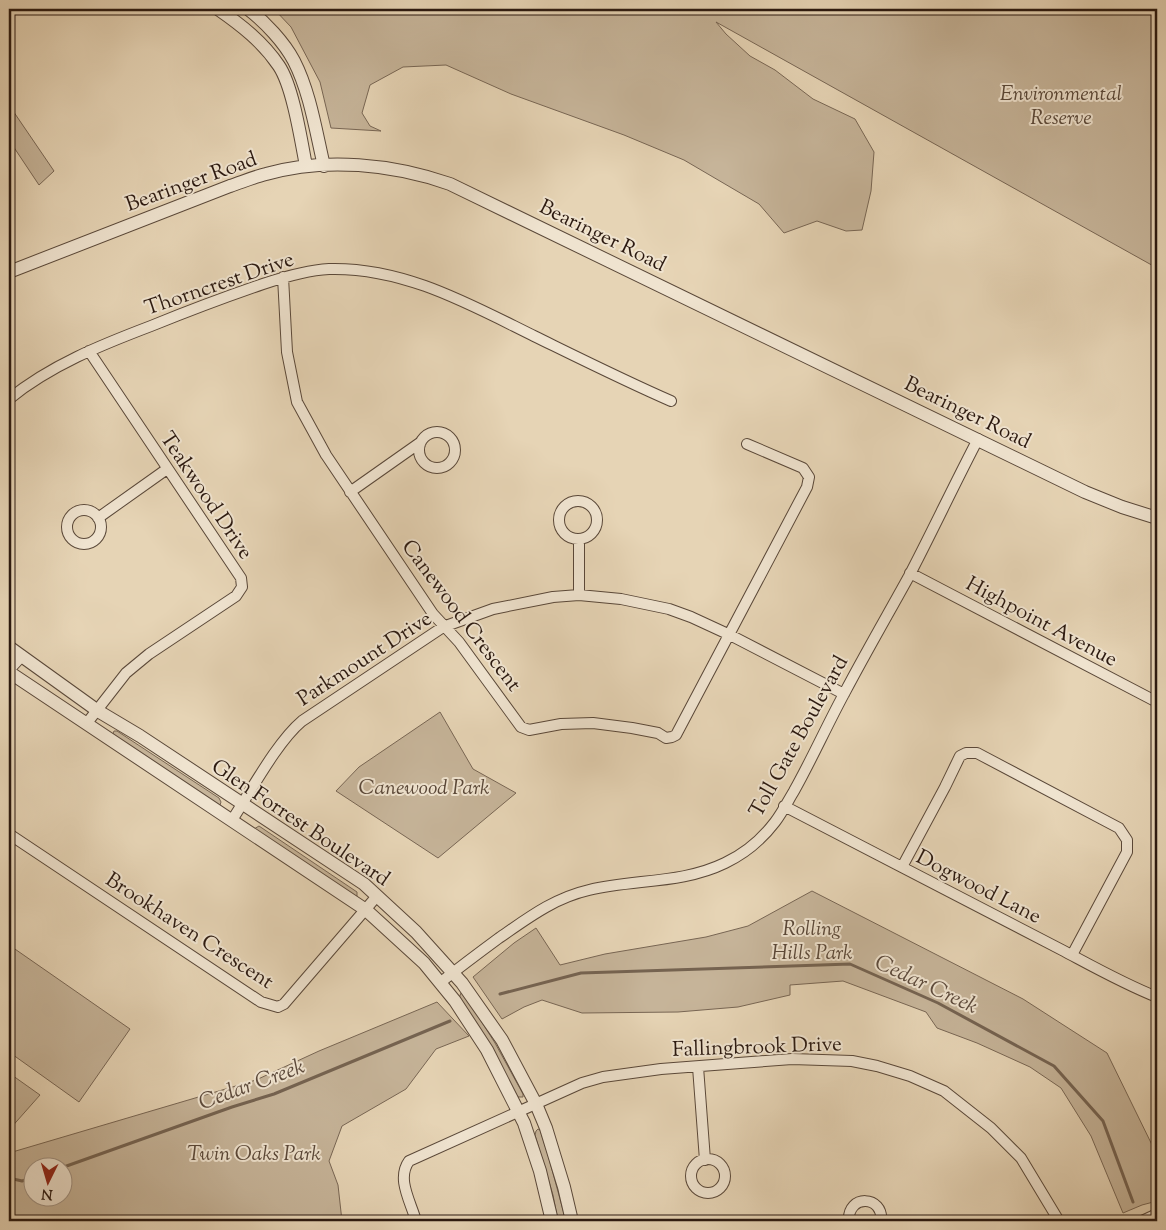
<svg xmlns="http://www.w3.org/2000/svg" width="1166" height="1230" viewBox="0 0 1166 1230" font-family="'Sorts Mill Goudy',serif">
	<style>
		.green { fill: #c6b499; stroke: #786654; fill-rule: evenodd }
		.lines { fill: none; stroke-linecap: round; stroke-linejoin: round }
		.stream { stroke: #756351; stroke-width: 3 }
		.minor-casing { stroke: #5a4839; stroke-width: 12 }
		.tertiary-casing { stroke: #5a4839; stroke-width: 14 }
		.minor { stroke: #efe3cf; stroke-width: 10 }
		.tertiary { stroke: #efe3cf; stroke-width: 12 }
		.labels { text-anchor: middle; stroke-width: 4; stroke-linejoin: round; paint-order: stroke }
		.park-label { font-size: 21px; font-style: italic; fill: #5a4839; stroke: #efe3cf }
		.street-label { font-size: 21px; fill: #2b1910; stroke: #efe3cf }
		.water-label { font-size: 22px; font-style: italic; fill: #5c4a3c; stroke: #efe3cf }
	</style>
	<rect width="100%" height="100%" fill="#e6d4b5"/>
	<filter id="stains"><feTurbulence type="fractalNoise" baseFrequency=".004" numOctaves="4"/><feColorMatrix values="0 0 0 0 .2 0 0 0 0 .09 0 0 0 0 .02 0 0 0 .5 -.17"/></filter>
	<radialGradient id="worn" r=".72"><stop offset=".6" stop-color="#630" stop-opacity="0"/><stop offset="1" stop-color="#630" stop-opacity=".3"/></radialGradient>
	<path class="green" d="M274 9H1157V268L716 22 726 34 750 56 775 70 813 99 855 119 874 152 871 191 862 230 846 231 817 221 784 233 759 204 684 160 624 135 511 94 446 65 403 67 370 85 362 113 370 126 381 131 331 128 320 82 291 27Z
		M9 105 54 171 39 185 9 140Z
		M440 712 473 769 516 793 438 858 336 791 359 767Z
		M114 731H117L219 798 221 802 220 805 218 806 112 736Z
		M259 826 357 892V896L354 897 254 829Z
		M812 891 1023 999 1107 1053 1156 1153 1157 1201 1142 1205 1123 1213 1091 1136 1061 1088 1030 1067 977 1043 937 1028 926 1012 843 981 790 985V995L738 1007 678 1012 582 1013 542 1000 524 1007 502 1019 473 977 514 943 536 928 560 965 605 954 706 937 748 926Z
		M12 947 130 1029 79 1102 9 1052V952Z
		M461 993 464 994 495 1043 523 1094V1097H518L459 998Z
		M437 1002 469 1036 436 1049 406 1089 342 1126 329 1161 338 1185 342 1221H9V1153L256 1080 319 1051ZM32 1168H62V1198H32Z
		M9 1073 40 1095 9 1130Z
		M538 1129 540 1130 548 1155 566 1221H558L553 1195 535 1135 536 1131Z"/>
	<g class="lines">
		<path class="stream" d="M500 994 581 973 850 964 938 1003 1054 1066 1103 1121 1133 1202
			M61 1168 232 1107 274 1094 450 1021
			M9 1178 22 1181 32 1178"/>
		<defs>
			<path id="minor" d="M283 277 287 352 297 402 326 455 433 614 459 642 521 727 529 730 561 724 593 723 632 728 658 733 666 738 672 737 676 735 807 487 809 477 803 468 747 444
				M9 399C51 365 101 345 151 326 188 311 225 297 263 284 284 277 307 270 329 269 404 267 469 304 534 336 579 358 625 381 671 401
				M419 450a18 18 0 1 1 36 0a18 18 0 1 1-36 0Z
				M350 492 421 442
				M559 520a19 19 0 1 1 38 0a19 19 0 1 1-38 0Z
				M67 527a17 17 0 1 1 34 0a17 17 0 1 1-34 0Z
				M98 518 167 469
				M910 573 1157 702
				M579 595V539
				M9 670 21 657
				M87 723 126 673 149 654 236 596 242 587 241 578 89 351
				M784 806 1062 950C1094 967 1124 984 1157 997
				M232 820C251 791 277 742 302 721L443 627 493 609 553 597 579 595 621 599 669 609 691 617 730 635 844 694
				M9 834 261 1002 278 1007 284 1004 377 896
				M902 867 945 787 960 756 966 753H977L1119 828 1127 840V852L1072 955
				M441 982C460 967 480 952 499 938 528 918 554 898 589 890 634 879 682 884 725 863 744 854 762 839 775 822 782 813 788 801 794 791 812 759 827 725 845 692 865 654 887 616 908 578 932 532 954 485 978 439
				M698 1067 705 1160
				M691 1176a17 17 0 1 1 34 0a17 17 0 1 1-34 0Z
				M416 1221C411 1202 396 1179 409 1161L582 1083 603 1077 661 1069 792 1059 852 1061 877 1066 910 1076 944 1091 991 1128 1021 1158 1059 1221
				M849 1221C847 1194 884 1195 881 1221
				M1142 1221 1157 1214"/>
			<path id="tertiary" d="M218 9C241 25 263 42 279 66 293 87 301 140 306 166
				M248 9C265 22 284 42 294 61 310 92 316 132 324 166
				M9 272 230 186C242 182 254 177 266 174 325 157 393 164 450 184L1085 492 1122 507 1157 518
				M9 647 98 711 140 736 364 884 416 932 462 983 502 1040 536 1104 546 1128 564 1187 572 1221
				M9 672 366 910 424 963 455 1001 487 1050 524 1123 540 1171 552 1221"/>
		</defs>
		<use href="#minor" class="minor-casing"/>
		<use href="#tertiary" class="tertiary-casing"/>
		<use href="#minor" class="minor"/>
		<use href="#tertiary" class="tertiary"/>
	</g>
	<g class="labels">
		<g class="park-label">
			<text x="1061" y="100">Environmental<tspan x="1061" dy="24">Reserve</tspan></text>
			<text x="424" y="794">Canewood Park</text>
			<text x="812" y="935">Rolling<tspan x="812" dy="24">Hills Park</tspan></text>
			<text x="254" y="1160">Twin Oaks Park</text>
		</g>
		<g class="street-label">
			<text transform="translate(191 181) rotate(-20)" y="7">Bearinger Road</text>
			<text transform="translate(603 235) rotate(26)" y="7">Bearinger Road</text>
			<text transform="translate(219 283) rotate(-19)" y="7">Thorncrest Drive</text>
			<text transform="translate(968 412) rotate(26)" y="7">Bearinger Road</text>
			<text transform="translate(207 495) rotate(56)" y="7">Teakwood Drive</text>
			<text transform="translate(462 615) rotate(53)" y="7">Canewood Crescent</text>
			<text transform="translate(1042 621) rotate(28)" y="7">Highpoint Avenue</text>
			<text transform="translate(364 658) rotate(-33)" y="7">Parkmount Drive</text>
			<text transform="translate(798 736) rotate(-61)" y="7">Toll Gate Boulevard</text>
			<text transform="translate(301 822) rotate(34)" y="7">Glen Forrest Boulevard</text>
			<text transform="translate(979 886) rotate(27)" y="7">Dogwood Lane</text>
			<text transform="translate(190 930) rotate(33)" y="7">Brookhaven Crescent</text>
			<text transform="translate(757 1046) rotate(-2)" y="7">Fallingbrook Drive</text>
		</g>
		<g class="water-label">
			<text transform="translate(927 983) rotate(25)" y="8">Cedar Creek</text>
			<text transform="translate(251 1083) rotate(-20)" y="8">Cedar Creek</text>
		</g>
	</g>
	<rect width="1166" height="1230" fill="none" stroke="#e6d4b5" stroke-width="30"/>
	<rect x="10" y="10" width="1146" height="1210" fill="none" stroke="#2b1910" stroke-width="2.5"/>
	<rect x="15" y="15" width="1136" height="1200" fill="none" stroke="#2b1910"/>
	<g transform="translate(48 1182) rotate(185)"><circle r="24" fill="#efe3cf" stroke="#a19283"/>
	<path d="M0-4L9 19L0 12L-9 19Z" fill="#8f2418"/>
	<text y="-8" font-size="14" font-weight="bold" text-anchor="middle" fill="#2b1910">N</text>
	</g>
	<rect width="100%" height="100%" filter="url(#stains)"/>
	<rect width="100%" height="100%" fill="url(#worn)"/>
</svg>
